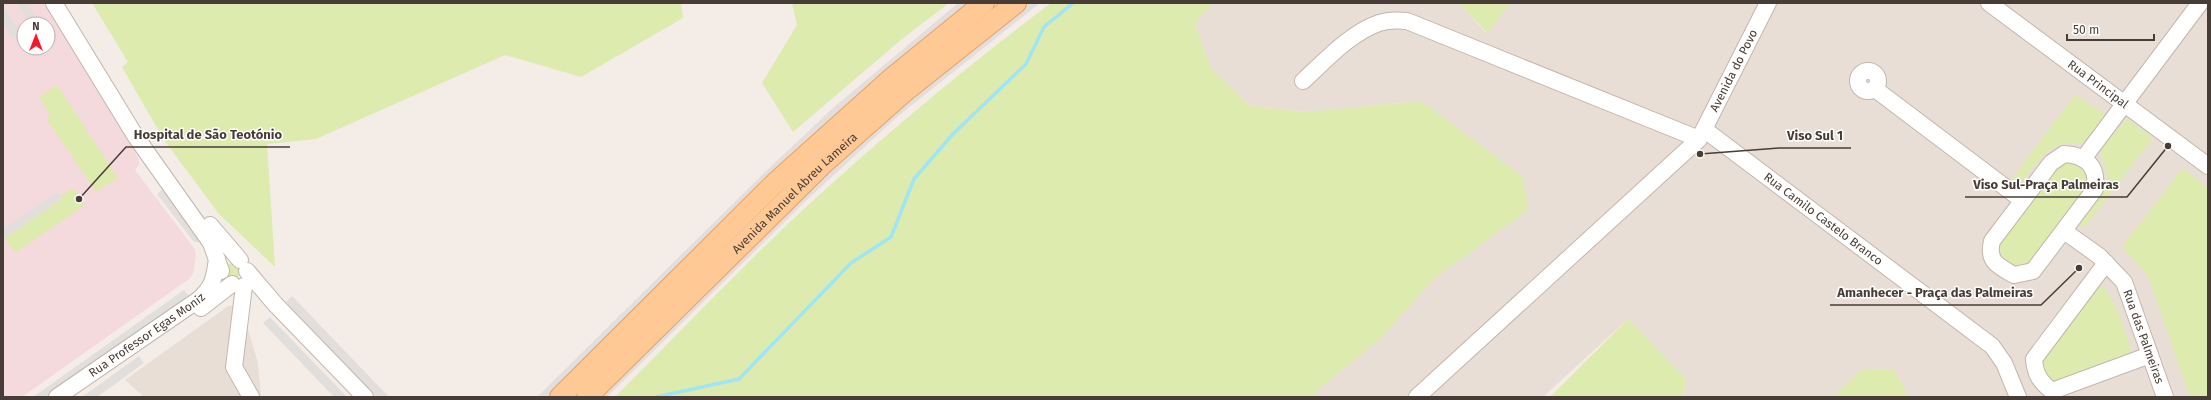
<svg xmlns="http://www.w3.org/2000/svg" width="2211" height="400" viewBox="0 0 2211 400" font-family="'Fira Sans',sans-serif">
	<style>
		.residential { fill: #e9ded5 }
		.medical { fill: #f5dadd; fill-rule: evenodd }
		.green { fill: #ddebae }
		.parking { fill: #e2dedc }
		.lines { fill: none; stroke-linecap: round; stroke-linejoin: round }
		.stream { stroke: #a0e5f4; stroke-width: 3.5 }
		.minor-casing { stroke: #c3b6ac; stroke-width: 18 }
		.major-casing { stroke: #eaa060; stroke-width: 22 }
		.minor { stroke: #fff; stroke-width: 16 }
		.major { stroke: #ffc995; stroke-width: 20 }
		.labels { text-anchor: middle; stroke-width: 3; stroke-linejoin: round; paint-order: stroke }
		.street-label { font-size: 12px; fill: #483c36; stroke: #fff }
		.leader { fill: none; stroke: #483c36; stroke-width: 1.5 }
		.callout-dot { fill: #483c36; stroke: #fff; stroke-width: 1.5 }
		.callout-label { font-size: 13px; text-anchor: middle; font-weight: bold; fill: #483c36; stroke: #fff; stroke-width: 3; stroke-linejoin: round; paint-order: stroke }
	</style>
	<rect width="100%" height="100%" fill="#f4ede7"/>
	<path class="residential" d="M1213 3H1459L1486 33 1510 3H2208V397H1908L1895 370 1862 369 1833 397H1683L1686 379 1628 319 1543 397H1317L1314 393 1381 338 1434 279 1528 210 1421 101 1306 112 1250 106 1211 69 1195 24Z
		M228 306H236L248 329 258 363 261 397H144L125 380Z"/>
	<path class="medical" d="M3 3H44L139 159V165L135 170 194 248 196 255 193 274 189 279 22 397H3ZM24 24H48V48H24Z"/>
	<path class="green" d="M92 3H681L683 18 581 77 505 55 316 139 267 144 275 267 219 214 164 140 122 67 128 62Z
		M792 3H949L902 39 793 132 762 83 797 25Z
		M1051 3H1213L1195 24 1211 69 1250 106 1306 112 1421 101 1523 177 1528 210 1434 279 1381 338 1314 393 1317 397H615C678 334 739 269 804 209 883 136 965 68 1051 3Z
		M1459 3H1510L1487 33Z
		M57 85 118 178 96 192 46 118 50 115 39 97Z
		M2075 95 2105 114 2084 144C2050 138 2039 161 2020 184L2012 179Z
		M2127 119 2153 138 2084 228 2077 222 2107 185V173L2100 151Z
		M2064 163C2077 164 2083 168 2088 181L2085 188 2031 259 2026 264 2010 265C2002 258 1999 252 2000 242L2058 167Z
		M2183 168 2208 188V397H2190L2148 276 2122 246Z
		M71 189 75 190 85 205 15 253 5 238 62 199 60 196Z
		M225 271a8 8 0 1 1 16 0a8 8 0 1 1-16 0Z
		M2101 285C2118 300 2126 338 2134 360L2056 387 2042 373V359L2095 286Z
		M1628 319 1686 379 1683 397H1550Z
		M1862 369 1895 370 1908 397H1833Z"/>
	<path class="parking" d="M16 3H27L42 24H31Z
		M958 3H972L549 397H537L765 172 833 108Z
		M1024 3H1040L897 117 810 197 607 397H595L850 148Z
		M3 6 21 32 12 38 3 24Z
		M164 188 205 242H194L157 194Z
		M57 192 62 198 5 238 3 229Z
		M184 290 190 297 48 397H33Z
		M292 296 389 397H376L286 302Z
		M270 317 347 397H334L263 323Z
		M139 356 144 363 97 397H82Z"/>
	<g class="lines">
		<path class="stream" d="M656 397 739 379 851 263 891 237 914 179 953 134 1026 64 1044 27 1073 3"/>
		<defs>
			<g id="minor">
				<path d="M54 3 136 137 211 243 221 271"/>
				<path id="s1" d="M1989 3 2208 166"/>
				<circle cx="1868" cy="81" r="10"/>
				<path d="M1303 81C1325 61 1350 33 1379 23 1388 20 1397 20 1407 21L1699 139"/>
				<path d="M1875 89 2022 200"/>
				<path id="s2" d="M1705 130 1992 346 2004 363 2018 397"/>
				<path d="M2064 154C2086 155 2098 166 2095 189L2033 271 2014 275C1998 266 1987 262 1992 241L2051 163Z"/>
				<path d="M2083 159 2200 3"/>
				<path d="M210 225 240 260"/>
				<path id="s3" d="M2064 231 2099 256 2124 282 2165 397"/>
				<path d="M2106 263 2034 359C2035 374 2040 382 2052 391L2150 355"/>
				<path d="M247 271 275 304 365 397"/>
				<path d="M244 286 234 367 251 397"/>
				<path d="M201 308 232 284"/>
				<path id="s4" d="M57 397 198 300C214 286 214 278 217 259"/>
				<path id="s5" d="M1417 397 1699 139 1768 3"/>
			</g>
			<g id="major">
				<path d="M560 397 775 183 892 78 984 3"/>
				<path id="s6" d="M587 397 824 163 903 93 1016 3"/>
			</g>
		</defs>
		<use href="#minor" class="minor-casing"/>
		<use href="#major" class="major-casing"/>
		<use href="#minor" class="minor"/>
		<use href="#major" class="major"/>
	</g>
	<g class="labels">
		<g class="street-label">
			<text dy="4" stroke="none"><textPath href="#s5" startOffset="459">Avenida do Povo</textPath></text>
			<text dy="4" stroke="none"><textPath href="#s1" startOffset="136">Rua Principal</textPath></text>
			<text dy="4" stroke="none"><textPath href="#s6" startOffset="291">Avenida Manuel Abreu Lameira</textPath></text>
			<text dy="4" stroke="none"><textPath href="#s2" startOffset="148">Rua Camilo Castelo Branco</textPath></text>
			<text dy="4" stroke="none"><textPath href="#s4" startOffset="109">Rua Professor Egas Moniz</textPath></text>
			<text dy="4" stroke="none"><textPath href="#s3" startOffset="137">Rua das Palmeiras</textPath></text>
		</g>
	</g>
	<path class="leader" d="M79 199L126 147H290M1700 154L1779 148H1851M2168 146L2127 197H1965M2079 268L2041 305H1830"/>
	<g class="callout-dot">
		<circle cx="79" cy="199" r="4"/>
		<circle cx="1700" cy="154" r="4"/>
		<circle cx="2168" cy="146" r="4"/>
		<circle cx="2079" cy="268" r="4"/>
	</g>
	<g class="callout-label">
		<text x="208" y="139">Hospital de São Teotónio</text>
		<text x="1815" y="140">Viso Sul 1</text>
		<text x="2046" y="189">Viso Sul-Praça Palmeiras</text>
		<text x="1935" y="297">Amanhecer - Praça das Palmeiras</text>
	</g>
	<rect width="2211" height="400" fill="none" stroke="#483c36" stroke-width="8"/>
	<g transform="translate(36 36)"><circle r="19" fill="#ffffff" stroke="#b6b1af"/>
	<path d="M0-3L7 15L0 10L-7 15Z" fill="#ff1326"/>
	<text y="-6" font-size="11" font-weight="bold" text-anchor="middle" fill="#483c36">N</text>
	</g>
	<path d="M2067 34v6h87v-6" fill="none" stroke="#483c36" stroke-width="2"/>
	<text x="2073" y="34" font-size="12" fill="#483c36" stroke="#ffffff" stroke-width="3" paint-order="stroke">50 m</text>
</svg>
